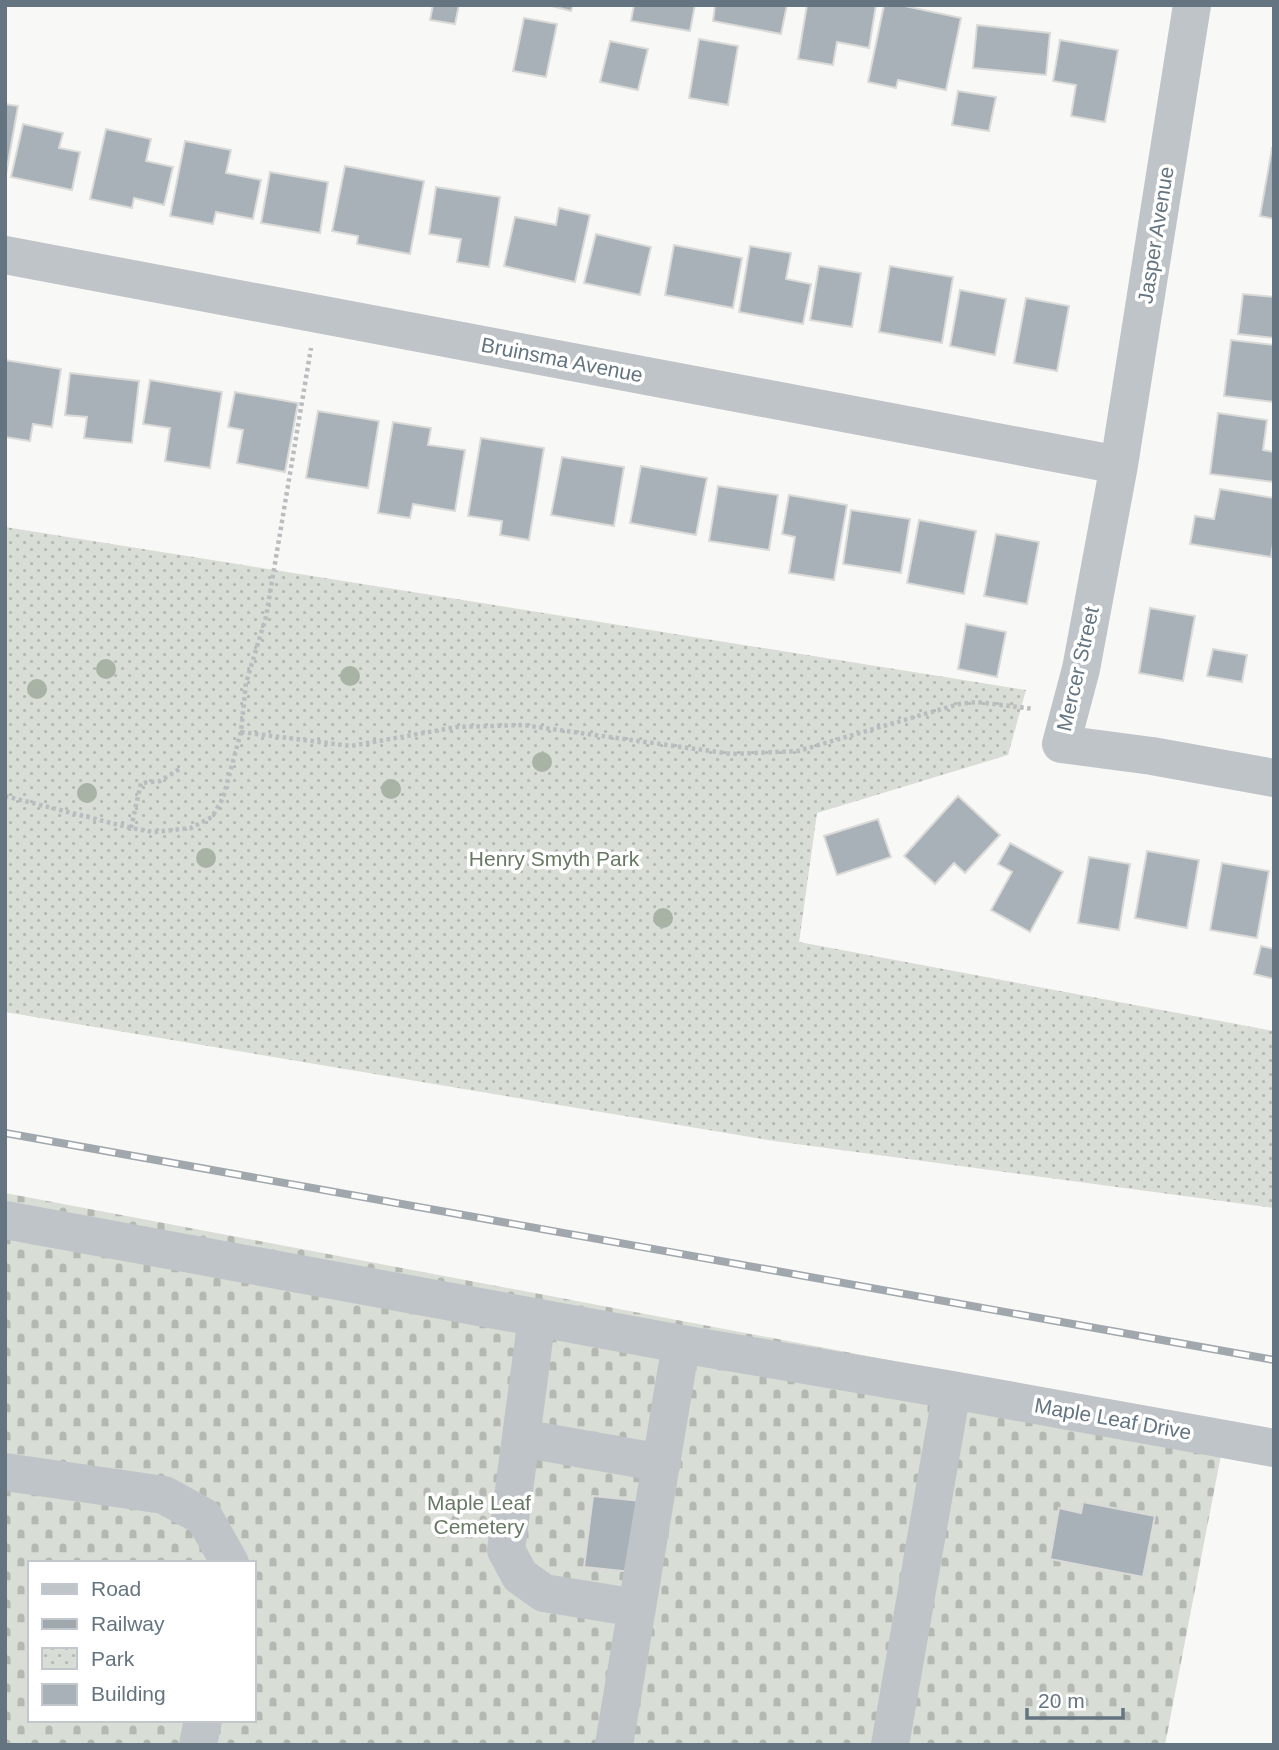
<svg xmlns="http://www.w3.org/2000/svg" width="1279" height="1750" viewBox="0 0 1279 1750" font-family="Arial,sans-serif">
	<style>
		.cemetery { fill: url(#cemetery-stones); fill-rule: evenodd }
		.park { fill: url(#park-dots) }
		.building { fill: #a8b1b7; stroke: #dadad8; stroke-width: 2 }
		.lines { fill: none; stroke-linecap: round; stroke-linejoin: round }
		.path { stroke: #babdc0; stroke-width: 4.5; stroke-dasharray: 3.5 3.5; stroke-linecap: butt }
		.minor { stroke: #bfc4c8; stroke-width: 38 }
		.rail-casing { stroke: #a1a8ad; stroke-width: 8 }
		.rail { stroke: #fff; stroke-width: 5; stroke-dasharray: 16; stroke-linecap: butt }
		.tree { fill: #a8b2a5 }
		.labels { text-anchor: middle; stroke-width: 7; stroke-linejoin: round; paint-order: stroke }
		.street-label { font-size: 21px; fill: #647480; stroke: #fff }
		.park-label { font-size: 21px; fill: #677863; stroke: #fff }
	</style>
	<defs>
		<pattern id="cemetery-stones" width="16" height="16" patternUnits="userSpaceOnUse" patternTransform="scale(1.75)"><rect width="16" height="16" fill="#d8ddd5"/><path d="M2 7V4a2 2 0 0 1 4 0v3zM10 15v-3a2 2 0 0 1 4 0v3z" fill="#b3b8b2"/></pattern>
		<pattern id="park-dots" width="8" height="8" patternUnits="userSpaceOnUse" patternTransform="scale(1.75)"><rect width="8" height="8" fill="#d8ddd5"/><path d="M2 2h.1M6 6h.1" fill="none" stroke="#b3b8b2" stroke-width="1.8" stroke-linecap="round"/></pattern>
	</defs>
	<rect width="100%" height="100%" fill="#f8f8f6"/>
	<path class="cemetery" d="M5 1193 1227 1424 1165 1745H5ZM30 1563H254V1720H30Z"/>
	<path class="park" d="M5 527 1026 690 1008 755 817 813 799 942 1274 1031V1208L774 1141 5 1012Z"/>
	<path class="building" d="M433 5H459L455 24 430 20Z
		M548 5H573L571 11Z
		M634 5H695L690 31 631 21Z
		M715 5H787L781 34 713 21Z
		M807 5H876L869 48 837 42 833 65 798 59Z
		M884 5H900L961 18 946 90 898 80 896 88 868 82Z
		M524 18 557 24 546 77 513 71Z
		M977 25 1050 33 1046 75 973 68Z
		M699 39 738 46 728 105 689 98Z
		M1060 40 1118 50 1105 122 1071 116 1076 85 1053 81Z
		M610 41 648 49 638 90 600 82Z
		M958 91 996 97 989 131 952 125Z
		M5 104 18 106 5 180Z
		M23 124 63 133 59 148 80 152 72 190 11 177Z
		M106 129 151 139 146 161 173 167 164 205 134 198 132 208 90 199Z
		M185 141 231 150 226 173 261 180 253 219 216 212 213 224 170 216Z
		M1272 148H1274V219L1260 216Z
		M345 166 424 181 410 254 357 244 358 236 332 231Z
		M270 172 328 182 320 233 261 223Z
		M436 187 500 197 489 267 457 262 461 239 429 234Z
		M559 208 590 215 575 282 504 266 515 217 556 225Z
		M596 234 651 247 640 295 584 283Z
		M674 245 742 258 733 308 665 295Z
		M750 246 791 253 786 279 811 284 803 324 739 312Z
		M819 266 861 273 852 327 810 320Z
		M890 266 953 277 942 343 879 332Z
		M960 290 1006 299 995 355 950 346Z
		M1243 294 1274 297V338L1238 334Z
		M1026 298 1069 306 1057 371 1014 363Z
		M1231 340 1274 345V402L1224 396Z
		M5 360 61 369 52 427 33 424 30 441 5 437Z
		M70 373 139 381 132 443 84 438 87 417 65 415Z
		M150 380 222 392 210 468 165 461 170 428 143 424Z
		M235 392 298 403 285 472 237 463 243 430 228 427Z
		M318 411 379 421 368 488 306 478Z
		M1218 413 1267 420 1263 450 1274 452V482L1210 474Z
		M393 422 431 428 428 445 465 450 455 511 413 504 410 518 378 513Z
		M481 438 544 448 529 540 500 535 502 521 468 516Z
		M562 457 624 467 614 526 551 515Z
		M641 466 707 478 696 535 630 523Z
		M718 486 778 495 769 550 709 541Z
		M1220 489 1274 498V538L1271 557 1190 544 1195 516 1214 519Z
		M789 495 847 505 834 580 789 573 795 537 782 534Z
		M851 510 910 519 901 573 843 564Z
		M919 520 976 531 964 594 907 583Z
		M996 534 1039 542 1027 604 984 596Z
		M1150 608 1195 616 1183 681 1139 673Z
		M966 624 1006 632 997 677 958 669Z
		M1213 649 1247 655 1242 682 1207 676Z
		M958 796 1000 835 965 873 954 863 935 884 904 856Z
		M878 819 891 857 837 875 824 836Z
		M1010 843 1063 872 1030 932 991 910 1012 872 998 864Z
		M1147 851 1199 860 1187 928 1135 918Z
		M1089 857 1130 864 1119 930 1078 923Z
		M1222 863 1269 871 1257 938 1210 930Z
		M1261 946 1274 949V979L1254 974Z
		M593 1496 641 1501 633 1572 584 1567Z
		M1083 1502 1155 1516 1143 1577 1050 1559 1059 1508 1081 1513Z"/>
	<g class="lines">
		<path class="path" d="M241 732 351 746 457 727 523 725 732 754 798 751 959 704 977 702 1034 709
			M5 796 131 828 154 832 191 828 212 817 223 798 241 732 246 683 266 617 311 348
			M131 828 141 783 160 781 181 768"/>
		<path class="minor" d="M1192 5 1119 465 1081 669 1061 744 1152 756 1274 778
			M5 255 1119 465
			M5 1220 681 1344 952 1390 1274 1448
			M537 1317 506 1550 520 1576 544 1593 637 1608
			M521 1438 662 1463
			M5 1472 164 1495 204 1517 230 1563
			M198 1745 203 1720
			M614 1745 681 1344
			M890 1745 952 1390"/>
		<defs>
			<path id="rail" d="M5 1133 1274 1360"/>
		</defs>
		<use href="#rail" class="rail-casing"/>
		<use href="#rail" class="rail"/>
	</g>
	<g class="tree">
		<circle cx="106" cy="669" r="10"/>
		<circle cx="350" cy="676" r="10"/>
		<circle cx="37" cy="689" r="10"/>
		<circle cx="542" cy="762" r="10"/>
		<circle cx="391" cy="789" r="10"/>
		<circle cx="87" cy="793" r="10"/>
		<circle cx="206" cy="858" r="10"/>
		<circle cx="663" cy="918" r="10"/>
	</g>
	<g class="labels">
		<g class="street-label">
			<text transform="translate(1156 235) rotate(-81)" y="7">Jasper Avenue</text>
			<text transform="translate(562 360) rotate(11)" y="7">Bruinsma Avenue</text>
			<text transform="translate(1078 669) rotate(-77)" y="7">Mercer Street</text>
			<text transform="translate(1113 1419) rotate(10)" y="7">Maple Leaf Drive</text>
		</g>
		<g class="park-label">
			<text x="554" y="866">Henry Smyth Park</text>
			<text x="479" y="1510">Maple Leaf<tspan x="479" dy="24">Cemetery</tspan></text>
		</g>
	</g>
	<rect width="1279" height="1750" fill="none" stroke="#647480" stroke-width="14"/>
	<rect x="28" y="1561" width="228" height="161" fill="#ffffff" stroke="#c1c7cc" stroke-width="2"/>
	<rect x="42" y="1584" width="35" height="10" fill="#bfc4c8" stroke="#c1c7cc" stroke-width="2"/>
	<text x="91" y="1596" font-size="21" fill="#647480">Road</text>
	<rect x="42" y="1619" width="35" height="10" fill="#a1a8ad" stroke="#c1c7cc" stroke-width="2"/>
	<text x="91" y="1631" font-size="21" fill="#647480">Railway</text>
	<rect x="42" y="1648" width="35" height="21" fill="url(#park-dots)" stroke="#c1c7cc" stroke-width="2"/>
	<text x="91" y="1666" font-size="21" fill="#647480">Park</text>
	<rect x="42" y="1684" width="35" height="21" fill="#a8b1b7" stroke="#c1c7cc" stroke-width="2"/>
	<text x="91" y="1701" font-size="21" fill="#647480">Building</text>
	<path d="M1027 1708v10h96v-10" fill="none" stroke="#647480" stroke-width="3.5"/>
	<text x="1038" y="1708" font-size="21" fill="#647480" stroke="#ffffff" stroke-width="5" paint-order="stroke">20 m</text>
</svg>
